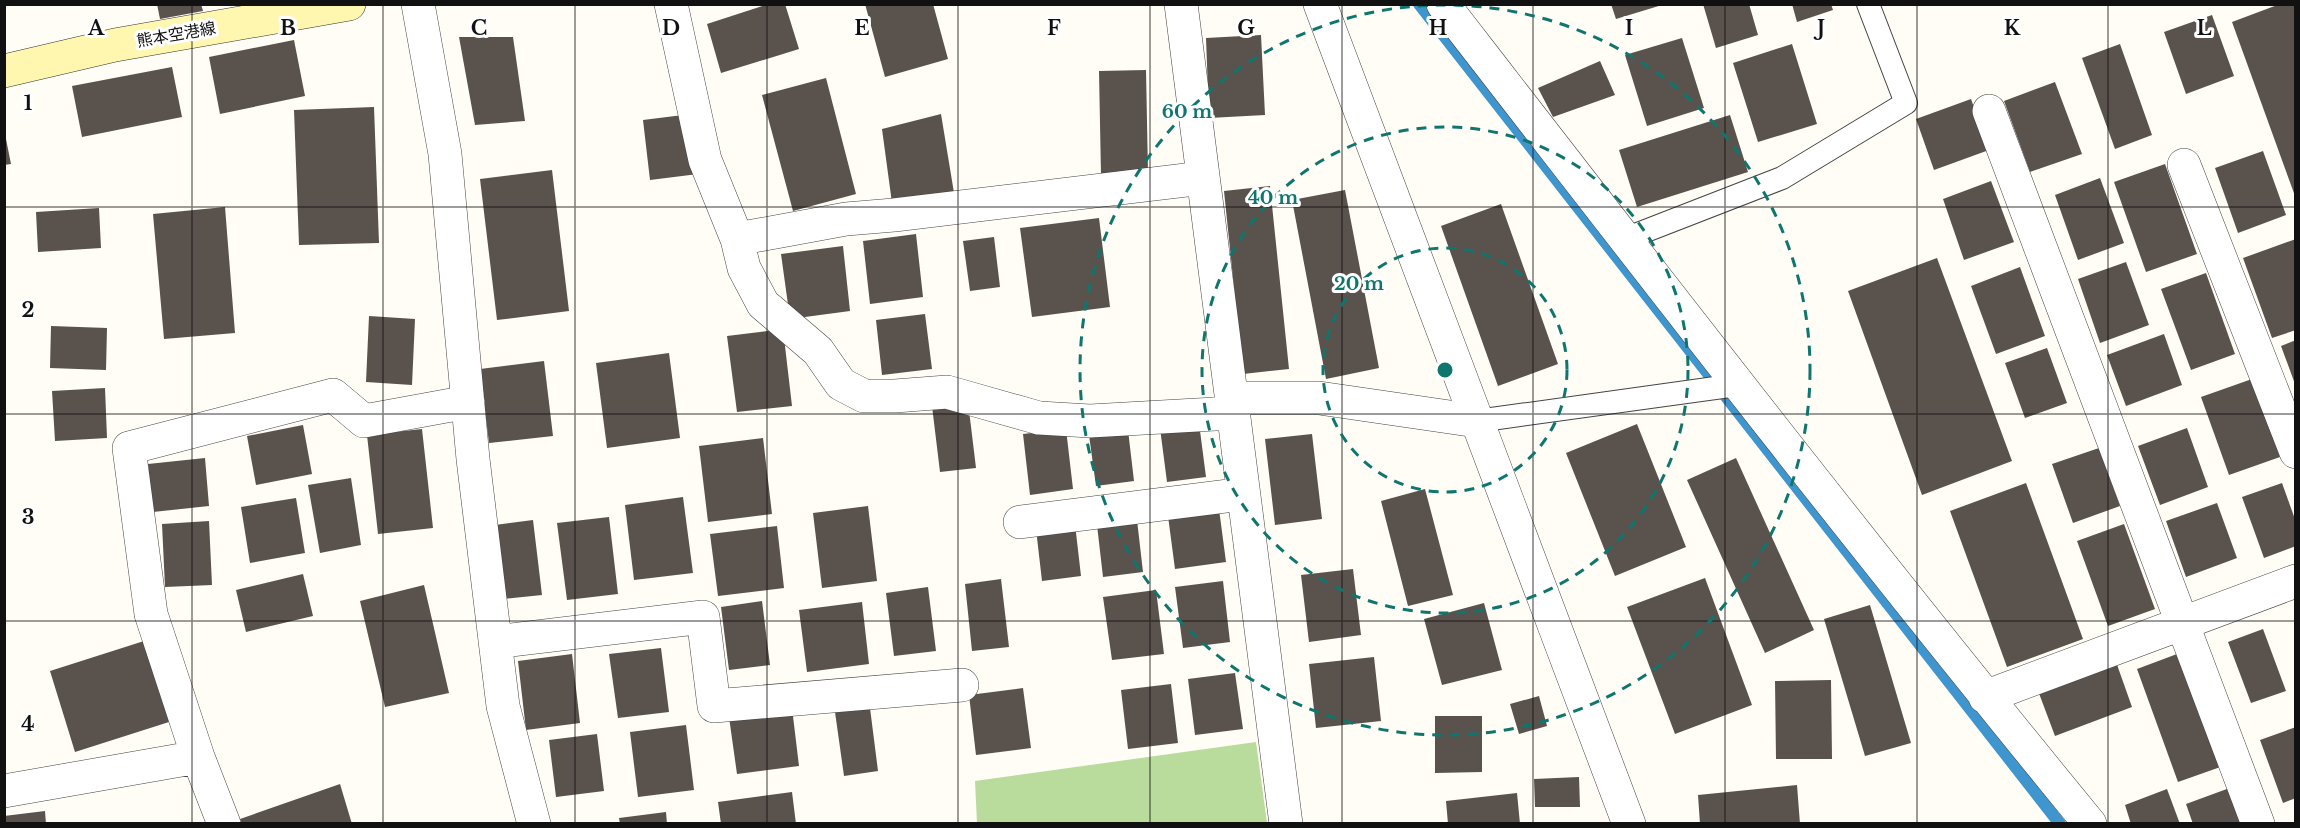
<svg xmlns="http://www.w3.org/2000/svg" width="2300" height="828" viewBox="0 0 2300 828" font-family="'Libre Baskerville','Noto Sans JP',serif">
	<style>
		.forest { fill: #b9dc9c }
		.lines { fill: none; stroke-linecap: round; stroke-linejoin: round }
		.stream { stroke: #3f96cf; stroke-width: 12 }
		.building { fill: #5a524d }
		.service-casing { stroke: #444; stroke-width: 24 }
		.minor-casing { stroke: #444; stroke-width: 34 }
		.tertiary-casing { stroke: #444; stroke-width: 34 }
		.secondary-casing { stroke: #333; stroke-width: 34 }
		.service { stroke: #fff; stroke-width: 22 }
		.minor { stroke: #fff; stroke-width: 33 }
		.tertiary { stroke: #fff; stroke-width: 33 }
		.secondary { stroke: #fff6b0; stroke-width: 33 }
		.grid { fill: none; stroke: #111; stroke-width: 1.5; stroke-opacity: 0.55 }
		.ring { fill: none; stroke: #0f766e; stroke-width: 3; stroke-dasharray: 10 8 }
		.labels { text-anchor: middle; stroke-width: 6; stroke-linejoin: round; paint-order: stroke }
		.street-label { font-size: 16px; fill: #111; stroke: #fff }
		.grid-label { font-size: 20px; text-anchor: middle; font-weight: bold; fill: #111; stroke: #fff; stroke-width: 6; stroke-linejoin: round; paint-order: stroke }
		.centre { fill: #0f766e; stroke: #fff; stroke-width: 3 }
		.ring-label { font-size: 18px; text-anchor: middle; font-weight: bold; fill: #0f766e; stroke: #fff; stroke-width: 6; stroke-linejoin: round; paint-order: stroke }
	</style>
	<rect width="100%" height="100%" fill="#fffdf5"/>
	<path class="forest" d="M1256 742 1267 823H977L975 781Z"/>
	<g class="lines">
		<path class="stream" d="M1419 4 2060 824"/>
	</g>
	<path class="building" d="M157 4H201L203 11 160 19Z
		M769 4H785L799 49 721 73 707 24Z
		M865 4H933L948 59 885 77Z
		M1611 4H1662V5L1616 19Z
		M1703 4H1749L1758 35 1716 48Z
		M1792 4H1831L1833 10 1797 22Z
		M2280 4H2296L2295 196 2232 22Z
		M2212 15 2234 76 2186 94 2164 32Z
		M1261 35 1265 115 1209 118 1206 38Z
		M459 37H513L525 121 475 125Z
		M1682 38 1704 108 1647 126 1625 55Z
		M294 40 305 96 220 114 209 57Z
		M1792 44 1817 124 1758 142 1733 63Z
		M2120 44 2152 135 2115 149 2082 58Z
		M1600 61 1615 95 1553 117 1538 88Z
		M172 67 182 117 82 137 72 86Z
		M1146 70 1148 174 1101 175 1099 71Z
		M826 78 856 194 793 211 762 95Z
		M2055 82 2082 154 2030 172 2004 101Z
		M1971 99 1989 150 1934 170 1916 119Z
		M374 107 379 243 299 245 294 110Z
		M691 114 698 174 650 180 643 120Z
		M941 114 955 199 892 203 882 129Z
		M1730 115 1748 172 1637 207 1619 150Z
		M4 129 11 164 4 165Z
		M2263 151 2286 215 2238 233 2215 168Z
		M2165 164 2197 254 2146 272 2114 182Z
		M552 170 569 311 497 320 480 179Z
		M2100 178 2124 243 2078 260 2055 195Z
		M1991 181 2014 242 1964 260 1943 199Z
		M1270 186 1289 369 1243 374 1224 191Z
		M1345 190 1379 368 1326 379 1292 200Z
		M1501 204 1558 364 1498 386 1441 226Z
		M225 207 235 333 164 339 153 214Z
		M99 208 101 248 38 252 36 212Z
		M1099 218 1110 307 1032 317 1020 228Z
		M916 234 923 297 870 304 863 241Z
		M994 237 1000 287 970 291 963 241Z
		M2296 239V330L2272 338 2243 258Z
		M843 246 850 311 790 319 781 254Z
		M1937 258 2012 461 1922 495 1848 291Z
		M2126 262 2149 325 2100 343 2078 279Z
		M2020 267 2045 336 1996 354 1971 286Z
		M2206 273 2235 354 2191 370 2161 289Z
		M925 314 932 369 882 375 876 320Z
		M369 316 415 319 412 385 366 382Z
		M51 326 107 328 106 370 50 368Z
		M783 329 792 406 737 412 727 336Z
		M2164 334 2182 385 2126 406 2107 355Z
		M2296 340V384H2295L2281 346Z
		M2047 348 2067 403 2025 418 2005 363Z
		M669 353 680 438 607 448 596 363Z
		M544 361 553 436 489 443 480 369Z
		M2252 379 2280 457 2229 475 2201 397Z
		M105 388 107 438 55 441 52 391Z
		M968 402 976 468 940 472 932 406Z
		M1199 423 1206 477 1167 482 1160 428Z
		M1637 424 1686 547 1615 576 1566 453Z
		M303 425 312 474 256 485 247 436Z
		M2187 428 2208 487 2160 505 2138 446Z
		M422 429 433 528 378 534 367 435Z
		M1066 429 1073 489 1030 495 1023 434Z
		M1128 430 1134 481 1096 486 1089 435Z
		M1312 434 1322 519 1275 525 1265 439Z
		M763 438 772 514 708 522 699 446Z
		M2099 448 2120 506 2073 523 2052 464Z
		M205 458 209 506 153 512 148 464Z
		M1736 458 1814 630 1765 653 1687 480Z
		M351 478 361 545 320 553 308 485Z
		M2026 483 2083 639 2007 667 1950 511Z
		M2282 483 2296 522V546L2264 558 2242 497Z
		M1425 489 1453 595 1408 606 1381 501Z
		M683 497 693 573 634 580 625 505Z
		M296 498 305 553 250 563 241 507Z
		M2217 503 2237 558 2186 577 2166 521Z
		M868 506 877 581 822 588 813 513Z
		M1219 509 1226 562 1175 569 1168 516Z
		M609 517 618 594 567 600 557 523Z
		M533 520 542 595 504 599 495 525Z
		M1137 520 1143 572 1103 577 1097 525Z
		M209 521 212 585 165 587 162 524Z
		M1075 524 1081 576 1042 581 1036 529Z
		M2124 524 2155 609 2108 626 2077 541Z
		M777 526 784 588 718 596 710 534Z
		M1353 569 1361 635 1309 642 1301 575Z
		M303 574 313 616 246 632 236 590Z
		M1705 578 1752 705 1675 734 1627 607Z
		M1001 579 1009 647 972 651 965 584Z
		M1223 581 1230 642 1183 648 1175 587Z
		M424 585 449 693 385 707 360 601Z
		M928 587 936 651 894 656 886 593Z
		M1156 590 1164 654 1112 660 1103 597Z
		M762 601 770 665 729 670 721 607Z
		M862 602 869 664 807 672 799 610Z
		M1484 603 1502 670 1442 685 1424 619Z
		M1870 605 1911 743 1865 756 1824 619Z
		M2263 629 2286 691 2251 703 2228 642Z
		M144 641 169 722 75 752 50 671Z
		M661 648 669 712 618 718 609 654Z
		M2185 651 2226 765 2178 782 2137 669Z
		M572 654 580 723 526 730 518 661Z
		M1374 657 1381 721 1316 728 1309 664Z
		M2115 659 2132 707 2055 736 2037 688Z
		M1235 673 1243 729 1195 735 1188 679Z
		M1831 680 1832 759H1776L1775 681Z
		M1171 684 1178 743 1128 749 1121 690Z
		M1023 688 1031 748 976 755 969 695Z
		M1539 696 1547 726 1519 734 1510 704Z
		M792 708 799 766 737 774 729 717Z
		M870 708 878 771 844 776 835 712Z
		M1435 716H1482V772L1435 773Z
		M686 725 694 790 638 797 630 732Z
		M2296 727V798L2283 803 2260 740Z
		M597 734 604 791 556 797 549 740Z
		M1579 777 1580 807H1535L1534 779Z
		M340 784 352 824H242L240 819Z
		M1797 785 1800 824H1700L1698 795Z
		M2235 786 2248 824H2193L2186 804Z
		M2167 789 2180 824H2131L2125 805Z
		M792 792 796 824H721L718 802Z
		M1517 793 1520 824H1448L1446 801Z
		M45 811 46 824H4V816Z
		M666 812 667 824H620L619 818Z"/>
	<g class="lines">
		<defs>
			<path id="service" d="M1625 239 1782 178 1906 103 1868 4
				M1477 421 1737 385"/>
			<path id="minor" d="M418 4 445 154 473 459 503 706 534 824
				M671 4 705 160 737 239 744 268 763 304 818 351 841 384 864 396H895L947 392 1039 418 1090 421 1233 413
				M1181 4 1286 824
				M1443 4C1656 279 1869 555 2090 824
				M1989 111 2258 824
				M2184 165 2296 452
				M737 239 846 219 894 215 1203 178
				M1231 398H1319L1477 421
				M1020 522 1243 494
				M495 642 703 617 714 706 962 685
				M1985 697 2296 581
				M198 757 151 614 129 448 333 395 364 421 468 402
				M4 791 198 757 224 824"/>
			<path id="tertiary" d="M1320 4 1629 824"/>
			<path id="secondary" d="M4 71 115 45 349 4"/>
		</defs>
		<use href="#service" class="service-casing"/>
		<use href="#minor" class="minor-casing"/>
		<use href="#tertiary" class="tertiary-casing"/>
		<use href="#secondary" class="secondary-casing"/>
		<use href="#service" class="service"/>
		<use href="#minor" class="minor"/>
		<use href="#tertiary" class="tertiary"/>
		<use href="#secondary" class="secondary"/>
	</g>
	<path class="grid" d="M192 4V824M383 4V824M575 4V824M767 4V824M958 4V824M1150 4V824M1342 4V824M1533 4V824M1725 4V824M1917 4V824M2108 4V824M4 207H2296M4 414H2296M4 621H2296"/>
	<g class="ring">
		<circle cx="1445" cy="370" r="122"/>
		<circle cx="1445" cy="370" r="243"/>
		<circle cx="1445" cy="370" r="365"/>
	</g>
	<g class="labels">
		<g class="street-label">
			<text transform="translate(176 34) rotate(-10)" y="6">熊本空港線</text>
		</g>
	</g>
	<g class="grid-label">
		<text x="96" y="35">A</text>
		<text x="288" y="35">B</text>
		<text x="479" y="35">C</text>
		<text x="671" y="35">D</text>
		<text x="862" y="35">E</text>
		<text x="1054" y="35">F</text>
		<text x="1246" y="35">G</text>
		<text x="1438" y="35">H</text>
		<text x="1629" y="35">I</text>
		<text x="1821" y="35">J</text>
		<text x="2012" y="35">K</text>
		<text x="2204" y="35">L</text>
		<text x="28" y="110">1</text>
		<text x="28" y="317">2</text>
		<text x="28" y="524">3</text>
		<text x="28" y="731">4</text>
	</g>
	<circle cx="1445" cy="370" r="9" class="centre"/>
	<g class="ring-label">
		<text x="1187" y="118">60 m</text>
		<text x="1273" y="204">40 m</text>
		<text x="1359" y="290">20 m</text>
	</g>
	<rect width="2300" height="828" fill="none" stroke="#111111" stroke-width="12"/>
</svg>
